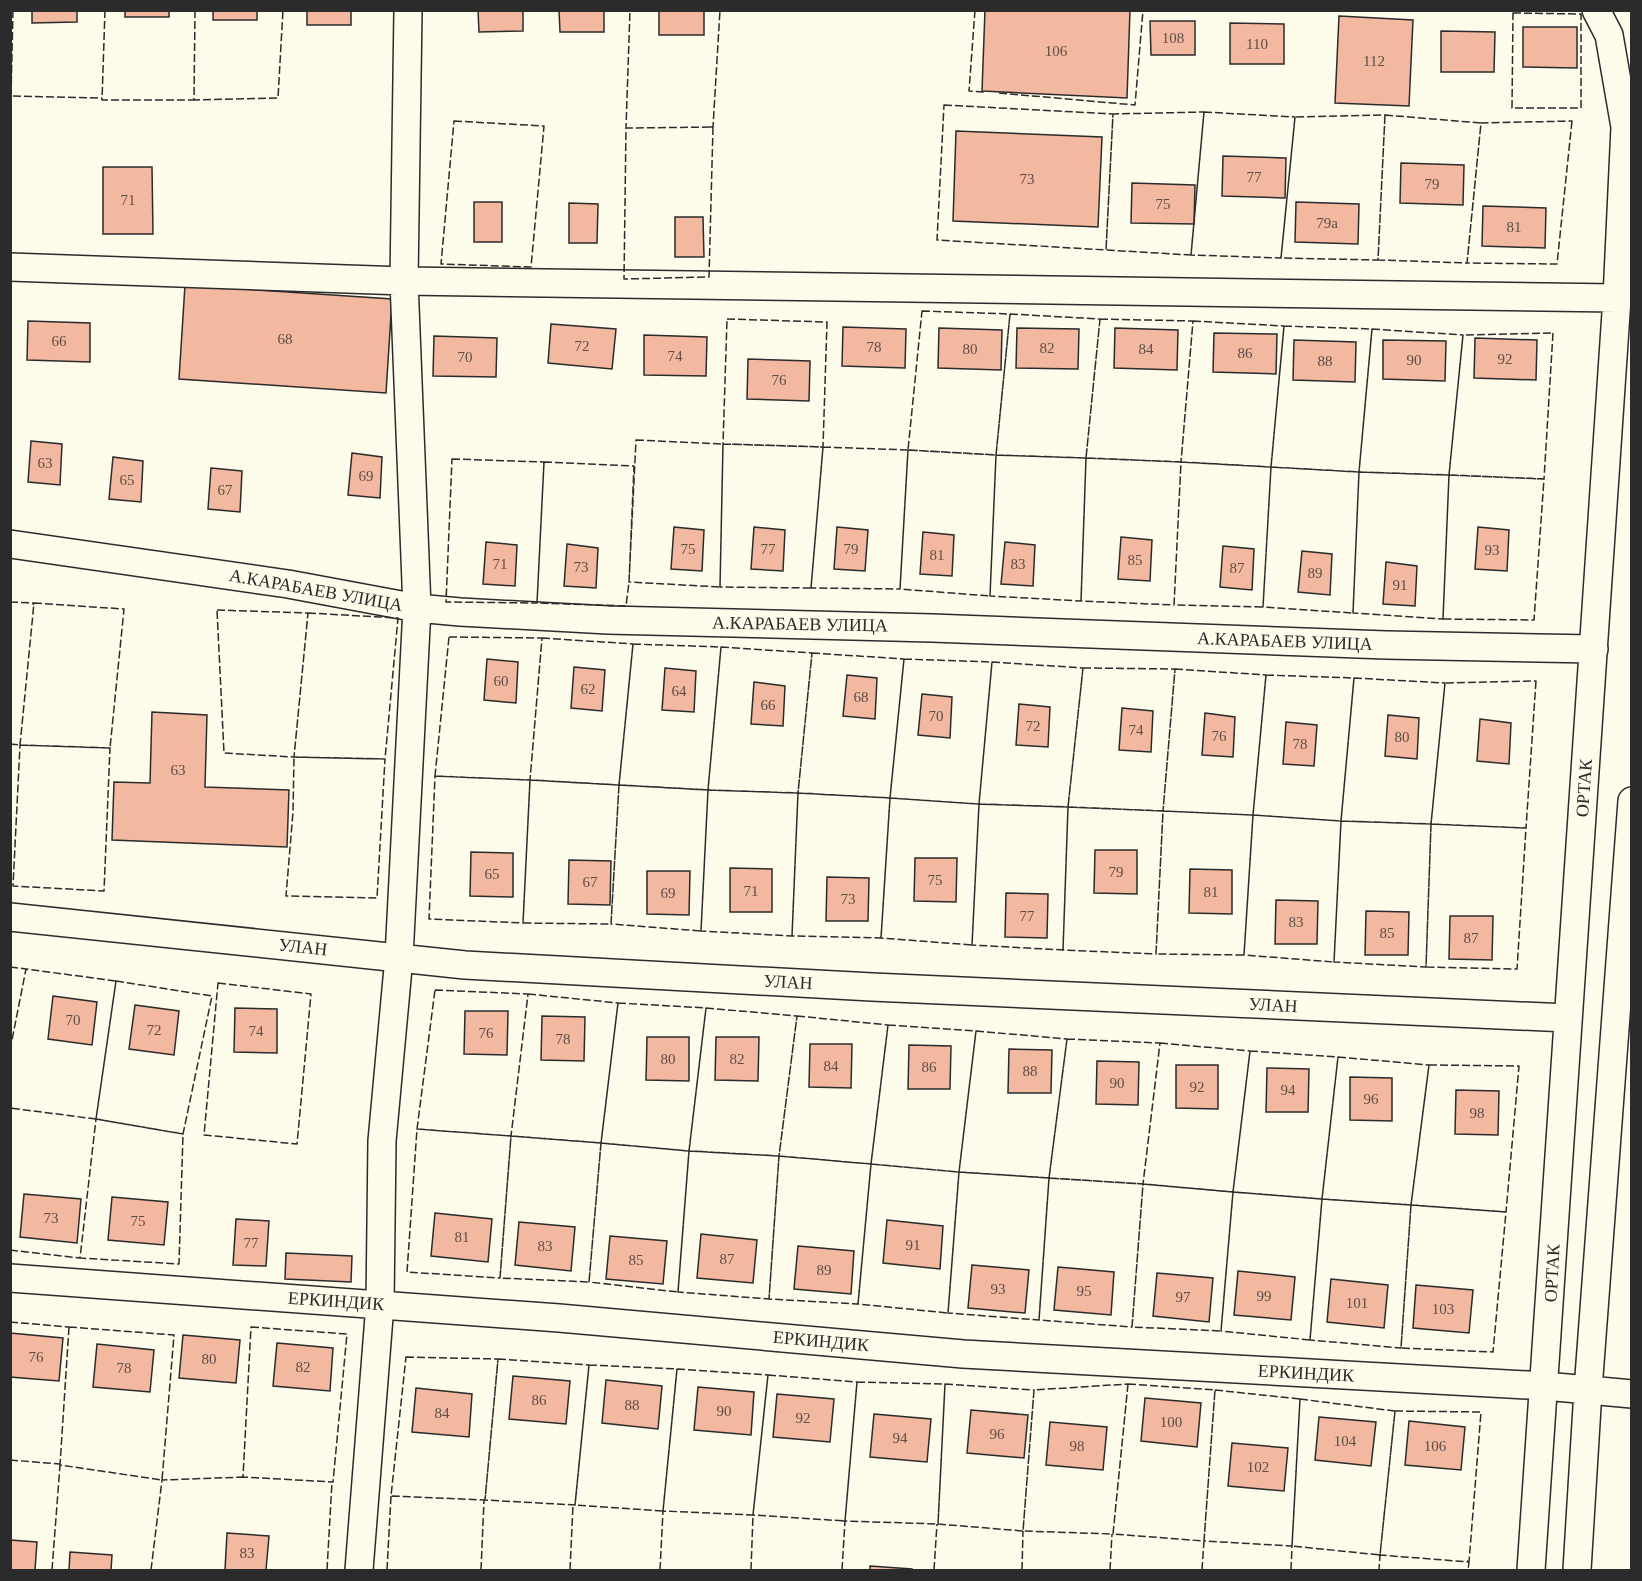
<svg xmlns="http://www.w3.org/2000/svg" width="1642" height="1581" viewBox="0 0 1642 1581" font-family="Georgia,serif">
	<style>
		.building { fill: #f2b8a0; stroke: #2b2b2b; stroke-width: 1.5 }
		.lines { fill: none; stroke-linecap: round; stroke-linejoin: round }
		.minor-casing { stroke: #2b2b2b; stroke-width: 30 }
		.minor { stroke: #fdfbea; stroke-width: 27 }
		.fence { stroke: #2b2b2b; stroke-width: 1.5; stroke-dasharray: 8 3; stroke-linecap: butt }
		.labels { text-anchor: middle; stroke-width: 4.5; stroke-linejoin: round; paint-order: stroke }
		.number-label { font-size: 15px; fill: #5d4e48 }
		.street-label { font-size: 18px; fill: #2b2b2b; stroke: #fdfbea }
	</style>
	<rect width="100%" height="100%" fill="#fdfbea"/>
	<path class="building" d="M32 10H77V22L32 23Z
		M125 10H169V17H125Z
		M213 10H257V20H213Z
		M307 10H351V25H307Z
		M478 10H523V31L479 32Z
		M559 10H604V32H560Z
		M659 10H704V35H659Z
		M985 10H1130L1127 98 982 91Z
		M1339 16 1413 20 1409 106 1335 103Z
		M1150 21H1195V55H1151Z
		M1230 23 1284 24V64H1230Z
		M1523 27H1577V68L1523 67Z
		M1441 31 1495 32 1494 72H1441Z
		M956 131 1102 137 1098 227 953 221Z
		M1223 156 1286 158 1285 198 1222 196Z
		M1401 163 1464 165 1463 205 1400 203Z
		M103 167H152L153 234H103Z
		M1132 183 1195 185 1194 224 1131 223Z
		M474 202H502V242H474Z
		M1296 202 1359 204 1358 244 1295 242Z
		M569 203 598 204 597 243H569Z
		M1483 206 1546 208 1545 248 1482 246Z
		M675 217H703L704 257H675Z
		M185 285 392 299 386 393 179 379Z
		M28 321 90 323V362L27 360Z
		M551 324 616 329 612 369 548 363Z
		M843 327 906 329 905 368 842 366Z
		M939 328 1002 330 1001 370 938 368Z
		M1017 328 1079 329 1078 369 1016 368Z
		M1115 328 1178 330 1177 370 1114 368Z
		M1214 333 1277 334 1276 374 1213 372Z
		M644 335 707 337 706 376 644 375Z
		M434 336 497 338 496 377 433 376Z
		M1475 338 1537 340 1536 380 1474 378Z
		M1294 340 1356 342 1355 382 1293 380Z
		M1383 340 1446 341 1445 381 1383 379Z
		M748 359 810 361 809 401 747 399Z
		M31 441 62 444 60 485 28 482Z
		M352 453 382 457 380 498 348 495Z
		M113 457 143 461 141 502 109 499Z
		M211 468 242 471 240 512 208 509Z
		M674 527 704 530 702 571 671 569Z
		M754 527 785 530 783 571 751 569Z
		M837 527 868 530 865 571 834 569Z
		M1478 527 1509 530 1507 571 1475 569Z
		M923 532 954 535 952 576 920 574Z
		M1121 537 1152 540 1150 581 1118 579Z
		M486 542 517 545 515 586 483 584Z
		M1005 542 1035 545 1033 586 1001 584Z
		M567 544 598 548 596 588 564 586Z
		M1223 546 1254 549 1252 590 1220 587Z
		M1302 551 1332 554 1330 595 1298 592Z
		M1386 562 1417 566 1415 606 1383 604Z
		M487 659 518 662 516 703 484 700Z
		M574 667 605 670 602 711 571 708Z
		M665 668 696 671 694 712 662 710Z
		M847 675 877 678 875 719 843 716Z
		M754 682 785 686 783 726 751 724Z
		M922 694 952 697 950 738 918 735Z
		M1019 704 1050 707 1048 747 1016 745Z
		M1122 708 1153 711 1151 752 1119 750Z
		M152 712 207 715 205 787 289 790 287 847 112 840 114 782 150 783Z
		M1205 713 1235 717 1233 757 1202 755Z
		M1388 715 1419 718 1417 759 1385 756Z
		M1480 719 1511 723 1509 764 1477 761Z
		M1286 722 1317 725 1314 766 1283 764Z
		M1095 850H1137V894L1094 893Z
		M471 852 513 853V897L470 896Z
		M915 858H957L956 902 914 901Z
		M569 860 611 861 610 905 568 904Z
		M730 868 772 869V912H730Z
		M1190 869 1232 870V914L1189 913Z
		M647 871H690L689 915 647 914Z
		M827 877 869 878 868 921H826Z
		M1006 893 1048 894 1047 938 1005 937Z
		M1276 900 1318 901 1317 944H1275Z
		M1366 911 1409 912 1408 955H1365Z
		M1450 916H1493L1492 960 1449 959Z
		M53 996 97 1002 92 1045 48 1039Z
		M135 1005 179 1011 174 1055 129 1049Z
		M235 1008 277 1009V1053L234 1052Z
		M465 1011H508L507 1055 464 1054Z
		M542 1016 585 1017 584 1061 541 1060Z
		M647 1037H689V1081L646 1080Z
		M716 1037H759L758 1081 715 1080Z
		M810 1044H852L851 1088 809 1087Z
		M909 1045 951 1046 950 1089H908Z
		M1009 1049 1052 1050 1051 1093H1008Z
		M1097 1061 1139 1062 1138 1105 1096 1104Z
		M1176 1065H1218V1109L1176 1108Z
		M1267 1068 1309 1069 1308 1112H1266Z
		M1350 1077 1392 1078V1121L1350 1120Z
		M1456 1090 1499 1091 1498 1135 1455 1134Z
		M24 1194 81 1199 77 1243 20 1237Z
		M112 1197 168 1202 164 1245 108 1240Z
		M435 1213 492 1219 488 1262 431 1256Z
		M236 1219 269 1221 266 1266 233 1265Z
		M887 1220 943 1226 940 1269 883 1263Z
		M519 1222 575 1227 571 1271 515 1265Z
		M701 1234 757 1240 753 1283 697 1278Z
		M610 1236 667 1241 663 1284 606 1279Z
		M798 1246 854 1251 851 1294 794 1289Z
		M286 1253 352 1256 351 1282 285 1279Z
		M972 1265 1029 1270 1025 1313 968 1308Z
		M1058 1267 1114 1272 1111 1315 1054 1310Z
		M1238 1271 1295 1277 1291 1320 1234 1315Z
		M1157 1273 1213 1278 1209 1322 1153 1316Z
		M1331 1279 1388 1285 1384 1328 1327 1322Z
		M1416 1285 1473 1290 1469 1333 1413 1328Z
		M10 1333 63 1338 59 1381 10 1377Z
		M183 1335 240 1340 236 1383 179 1378Z
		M277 1343 333 1348 330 1391 273 1386Z
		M97 1344 154 1350 150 1392 93 1387Z
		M513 1376 570 1381 566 1424 509 1419Z
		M606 1380 662 1386 658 1429 602 1423Z
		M698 1387 754 1392 751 1435 694 1430Z
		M416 1388 472 1394 469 1437 412 1432Z
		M777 1394 834 1399 830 1442 773 1437Z
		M1145 1398 1201 1403 1197 1447 1141 1441Z
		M971 1410 1028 1415 1024 1458 967 1453Z
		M874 1414 931 1419 927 1462 870 1457Z
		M1319 1417 1376 1422 1371 1466 1315 1460Z
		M1409 1421 1465 1427 1461 1470 1405 1465Z
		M1050 1422 1107 1427 1103 1470 1046 1465Z
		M1232 1443 1288 1448 1284 1491 1228 1486Z
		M227 1533 269 1536 266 1570H225Z
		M10 1540 37 1542 35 1570H10Z
		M70 1552 112 1555 111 1570H69Z
		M870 1566 912 1569V1570H870Z"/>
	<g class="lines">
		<defs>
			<path id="minor" d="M10 267 404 281 1617 298
				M10 544 288 584 417 608 460 612 608 620 932 628 1386 645 1594 649
				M10 917 465 965 872 987 1567 1018
				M10 1278 559 1318 963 1354 1545 1386 1632 1394
				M359 1570 380 1304 382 1141 399 957 417 608 404 281 408 10
				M1531 1570 1617 298 1625 127 1609 35 1596 10
				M1577 1570 1588 1390 1632 801"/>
		</defs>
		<use href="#minor" class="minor-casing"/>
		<use href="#minor" class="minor"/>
		<path class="fence" d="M13 10 11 96 102 98
			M105 10 102 100H194L195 10
			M975 10 969 91 984 92
			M1513 13 1581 14V108H1512Z
			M999 93 1135 105 1143 10
			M194 98V100L278 98 283 10
			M944 105 1113 114 1106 250 937 240Z
			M1204 112 1295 117 1281 258 1191 255Z
			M1204 112 1191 255 1106 250 1113 114Z
			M1385 115 1378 260 1281 258 1295 117Z
			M1385 115 1481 123 1467 263 1378 260Z
			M454 121 544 126 531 267 441 264Z
			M1572 121 1557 264 1467 263 1481 123Z
			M710 127H713L720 10
			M713 127 709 277 624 279 626 128Z
			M629 128H626L630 10
			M922 311 1010 314 996 455 908 450Z
			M1010 314 1100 319 1086 458 996 455Z
			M727 319 827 322 823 447 723 444Z
			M1100 319 1193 321 1181 462 1086 458Z
			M1193 321 1284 326 1271 467 1181 462Z
			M1284 326 1372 329 1359 472 1271 467Z
			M1372 329 1463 335 1449 475 1359 472Z
			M1553 333 1544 479 1449 475 1463 335Z
			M636 440 723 444 720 587 629 582Z
			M723 444 823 447 811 588 720 587Z
			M823 447 908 450 900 589 811 588Z
			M908 450 996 455 990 596 900 589Z
			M996 455 1086 458 1081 601 990 596Z
			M1086 458 1181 462 1174 605 1081 601Z
			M452 459 544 462 537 603 446 602Z
			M544 462 634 466 629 582 626 606 537 603Z
			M1181 462 1271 467 1263 607 1174 605Z
			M1271 467 1359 472 1353 613 1263 607Z
			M1359 472 1449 475 1443 619 1353 613Z
			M1449 475 1544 479 1534 620 1443 619Z
			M10 602 34 603 33 605
			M34 603 124 609 110 748 20 745Z
			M217 610 308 613 294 757 224 753Z
			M308 613 398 618 385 759 294 757Z
			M449 637 542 638 530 780 435 776Z
			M542 638 633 644 619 785 530 780Z
			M633 644 721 647 708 790 619 785Z
			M721 647 812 653 798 793 708 790Z
			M812 653 904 659 890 798 798 793Z
			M904 659 992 662 979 804 890 798Z
			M992 662 1083 668 1068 807 979 804Z
			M1083 668 1175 669 1163 811 1068 807Z
			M1175 669 1266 675 1253 815 1163 811Z
			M1266 675 1354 678 1341 821 1253 815Z
			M1354 678 1445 683 1431 824 1341 821Z
			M1536 681 1526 828 1431 824 1445 683Z
			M10 744 20 745V743
			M20 745 110 748 104 891 13 886Z
			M294 757 385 759 377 898 286 896 293 812Z
			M435 776 530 780 523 923 429 919Z
			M530 780 619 785 611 924 523 923Z
			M619 785 708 790 701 931 611 924Z
			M708 790 798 793 792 936 701 931Z
			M798 793 890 798 881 938 792 936Z
			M890 798 979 804 972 945 881 938Z
			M979 804 1068 807 1063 950 972 945Z
			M1068 807 1163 811 1156 954 1063 950Z
			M1163 811 1253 815 1244 955 1156 954Z
			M1253 815 1341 821 1334 962 1244 955Z
			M1341 821 1431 824 1426 967 1334 962Z
			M1431 824 1526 828 1517 969 1426 967Z
			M10 967 26 969V971
			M116 981 212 996 183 1134 96 1119Z
			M218 983 311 994 297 1144 204 1135Z
			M435 990 528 994 511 1136 417 1129Z
			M528 994 618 1003 601 1143 511 1136Z
			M618 1003 706 1008 689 1151 601 1143Z
			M706 1008 797 1016 779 1156 689 1151Z
			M797 1016 888 1025 871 1164 779 1156Z
			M888 1025 976 1031 959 1172 871 1164Z
			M976 1031 1067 1039 1049 1178 959 1172Z
			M1067 1039 1160 1043 1143 1184 1049 1178Z
			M1160 1043 1250 1051 1233 1192 1143 1184Z
			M10 1050 26 969 116 981 96 1119 80 1258 179 1264 183 1134 96 1119 10 1108
			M1250 1051 1338 1057 1322 1199 1233 1192Z
			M1338 1057 1429 1065 1411 1205 1322 1199Z
			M1429 1065 1519 1066 1506 1212 1411 1205Z
			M417 1129 511 1136 500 1278 407 1272Z
			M511 1136 601 1143 589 1282 500 1278Z
			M601 1143 689 1151 678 1292 589 1282Z
			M689 1151 779 1156 769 1299 678 1292Z
			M779 1156 871 1164 858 1304 769 1299Z
			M871 1164 959 1172 948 1313 858 1304Z
			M959 1172 1049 1178 1039 1320 948 1313Z
			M1049 1178 1143 1184 1132 1327 1039 1320Z
			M1143 1184 1233 1192 1221 1331 1132 1327Z
			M1233 1192 1322 1199 1310 1340 1221 1331Z
			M1322 1199 1411 1205 1401 1348 1310 1340Z
			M1411 1205 1506 1212 1493 1352 1401 1348Z
			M10 1250 80 1258V1257
			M10 1322 69 1327V1329
			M69 1327 174 1335 162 1480 60 1465Z
			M251 1327 347 1334 333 1482 243 1477Z
			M406 1357 498 1359 485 1500 391 1496Z
			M498 1359 589 1365 575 1505 485 1500Z
			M589 1365 677 1369 663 1511 575 1505Z
			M677 1369 768 1375 753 1515 663 1511Z
			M768 1375 857 1382 845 1521 753 1515Z
			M857 1382 945 1384 938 1524 845 1521Z
			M945 1384 1034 1390 1023 1531 938 1524Z
			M1128 1384 1215 1390 1204 1541 1113 1534Z
			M1128 1384 1113 1534 1023 1531 1034 1390Z
			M1215 1390 1300 1399 1292 1546 1204 1541Z
			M1300 1399 1395 1411 1380 1555 1292 1546Z
			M1395 1411 1481 1412 1469 1562 1380 1555Z
			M10 1460 60 1464
			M1378 1555H1380L1379 1570
			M1467 1561 1469 1562 1468 1570
			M52 1570 60 1465 62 1466
			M151 1570 162 1480 245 1477
			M327 1570 332 1482
			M387 1570 391 1496
			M481 1570 484 1500
			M570 1570 573 1505
			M660 1570 663 1511
			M751 1570 753 1515H751
			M842 1570 845 1521H842
			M934 1570 937 1524
			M1022 1570 1023 1531
			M1110 1570 1112 1534
			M1202 1570 1204 1541
			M1291 1570 1292 1546"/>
	</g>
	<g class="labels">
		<g class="number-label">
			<text x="1173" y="43">108</text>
			<text x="1257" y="49">110</text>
			<text x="1056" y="56">106</text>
			<text x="1374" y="66">112</text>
			<text x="1254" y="182">77</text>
			<text x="1027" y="184">73</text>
			<text x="1432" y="189">79</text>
			<text x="128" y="205">71</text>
			<text x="1163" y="209">75</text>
			<text x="1327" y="228">79а</text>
			<text x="1514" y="232">81</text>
			<text x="285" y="344">68</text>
			<text x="59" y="346">66</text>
			<text x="582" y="351">72</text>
			<text x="874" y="352">78</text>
			<text x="1047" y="353">82</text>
			<text x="970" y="354">80</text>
			<text x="1146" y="354">84</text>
			<text x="1245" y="358">86</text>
			<text x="675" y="361">74</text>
			<text x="465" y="362">70</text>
			<text x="1505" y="364">92</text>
			<text x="1414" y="365">90</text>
			<text x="1325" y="366">88</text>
			<text x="779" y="385">76</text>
			<text x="45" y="468">63</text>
			<text x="366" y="481">69</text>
			<text x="127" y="485">65</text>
			<text x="225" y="495">67</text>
			<text x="688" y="554">75</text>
			<text x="768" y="554">77</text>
			<text x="851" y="554">79</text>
			<text x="1492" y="555">93</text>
			<text x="937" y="560">81</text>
			<text x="1135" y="565">85</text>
			<text x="500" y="569">71</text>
			<text x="1018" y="569">83</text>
			<text x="581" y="572">73</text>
			<text x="1237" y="573">87</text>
			<text x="1315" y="578">89</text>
			<text x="1400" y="590">91</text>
			<text x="501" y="686">60</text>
			<text x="588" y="694">62</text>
			<text x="679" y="696">64</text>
			<text x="861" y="702">68</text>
			<text x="768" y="710">66</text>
			<text x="936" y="721">70</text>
			<text x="1033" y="731">72</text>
			<text x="1136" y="735">74</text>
			<text x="1219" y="741">76</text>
			<text x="1402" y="742">80</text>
			<text x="1300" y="749">78</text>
			<text x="178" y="775">63</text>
			<text x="1116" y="877">79</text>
			<text x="492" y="879">65</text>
			<text x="935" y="885">75</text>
			<text x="590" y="887">67</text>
			<text x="751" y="896">71</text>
			<text x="1211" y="897">81</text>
			<text x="668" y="898">69</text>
			<text x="848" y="904">73</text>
			<text x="1027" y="921">77</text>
			<text x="1296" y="927">83</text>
			<text x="1387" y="938">85</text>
			<text x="1471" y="943">87</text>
			<text x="73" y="1025">70</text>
			<text x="154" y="1035">72</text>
			<text x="256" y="1036">74</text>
			<text x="486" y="1038">76</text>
			<text x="563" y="1044">78</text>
			<text x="668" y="1064">80</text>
			<text x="737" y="1064">82</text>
			<text x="831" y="1071">84</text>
			<text x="929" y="1072">86</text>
			<text x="1030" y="1076">88</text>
			<text x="1117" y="1088">90</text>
			<text x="1197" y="1092">92</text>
			<text x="1288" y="1095">94</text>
			<text x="1371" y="1104">96</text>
			<text x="1477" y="1118">98</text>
			<text x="51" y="1223">73</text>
			<text x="138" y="1226">75</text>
			<text x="462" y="1242">81</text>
			<text x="251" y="1248">77</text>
			<text x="913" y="1250">91</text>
			<text x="545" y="1251">83</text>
			<text x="727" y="1264">87</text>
			<text x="636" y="1265">85</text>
			<text x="824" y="1275">89</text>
			<text x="998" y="1294">93</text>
			<text x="1084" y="1296">95</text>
			<text x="1264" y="1301">99</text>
			<text x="1183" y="1302">97</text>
			<text x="1357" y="1308">101</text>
			<text x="1443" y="1314">103</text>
			<text x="36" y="1362">76</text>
			<text x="209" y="1364">80</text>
			<text x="303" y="1372">82</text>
			<text x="124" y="1373">78</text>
			<text x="539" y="1405">86</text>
			<text x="632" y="1410">88</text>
			<text x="724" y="1416">90</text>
			<text x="442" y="1418">84</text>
			<text x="803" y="1423">92</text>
			<text x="1171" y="1427">100</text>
			<text x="997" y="1439">96</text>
			<text x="900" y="1443">94</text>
			<text x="1345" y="1446">104</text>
			<text x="1077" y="1451">98</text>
			<text x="1435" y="1451">106</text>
			<text x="1258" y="1472">102</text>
			<text x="247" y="1558">83</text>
		</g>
		<g class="street-label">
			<text transform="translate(316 590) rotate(10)" y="6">А.КАРАБАЕВ УЛИЦА</text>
			<text transform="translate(800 624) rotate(1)" y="6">А.КАРАБАЕВ УЛИЦА</text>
			<text transform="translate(1285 641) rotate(2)" y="6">А.КАРАБАЕВ УЛИЦА</text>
			<text transform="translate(1584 788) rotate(-86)" y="6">ОРТАК</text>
			<text transform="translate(303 947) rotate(6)" y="6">УЛАН</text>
			<text transform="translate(788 982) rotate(3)" y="6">УЛАН</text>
			<text transform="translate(1273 1005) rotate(3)" y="6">УЛАН</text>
			<text transform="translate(1552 1273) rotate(-87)" y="6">ОРТАК</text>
			<text transform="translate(336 1301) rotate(4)" y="6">ЕРКИНДИК</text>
			<text transform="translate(821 1341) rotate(5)" y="6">ЕРКИНДИК</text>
			<text transform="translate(1306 1373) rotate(3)" y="6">ЕРКИНДИК</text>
		</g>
	</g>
	<rect width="1642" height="1581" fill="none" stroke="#2b2b2b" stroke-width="24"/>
</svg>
